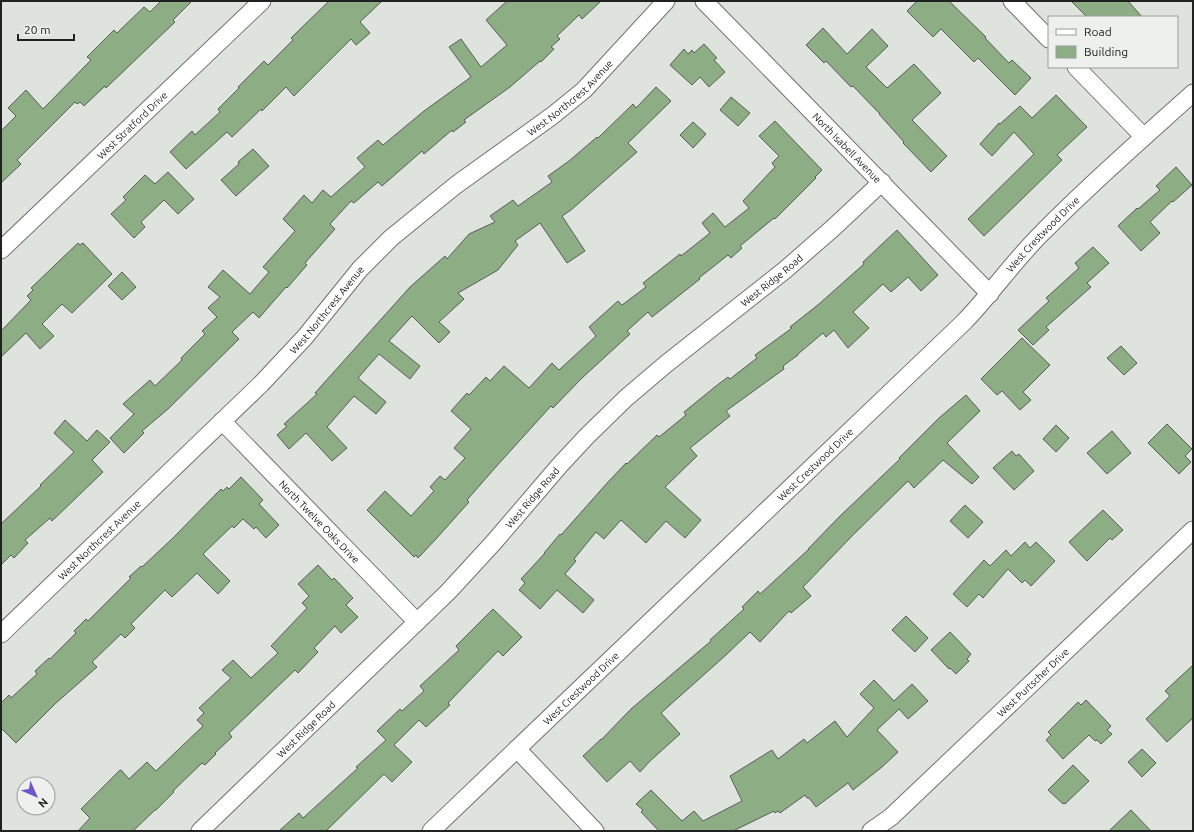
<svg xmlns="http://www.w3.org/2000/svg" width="1194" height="832" viewBox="0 0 1194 832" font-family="Ubuntu,sans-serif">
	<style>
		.building { fill: #8dad85; stroke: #595c58 }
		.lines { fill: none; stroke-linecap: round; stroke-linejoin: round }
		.street-casing { stroke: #6f736f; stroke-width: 19 }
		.street { stroke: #fff; stroke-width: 17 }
		.labels { text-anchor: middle; stroke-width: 3; stroke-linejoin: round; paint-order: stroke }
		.street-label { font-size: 10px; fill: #202120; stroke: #edf0ec }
	</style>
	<rect width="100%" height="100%" fill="#dfe3de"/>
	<path class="building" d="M161 1H192L173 20 175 22 106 88 105 86 84 106 80 102 77 104 75 102 17 160 21 164 1 183V131L16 116 8 108 26 90 43 109 91 60 87 57 114 30 117 33 144 7 150 12Z
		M329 1H382L360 22 370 33 356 45 351 39 294 96 286 87 262 111 261 109 232 137 227 132 186 169 170 152 192 131 195 135 220 112 218 109 239 88 238 87 264 61 268 65 293 40 291 38Z
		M507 1H601L582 19 579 15 557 36 560 39 551 47 554 49 541 62 540 61 510 87 464 120 466 122 453 132 452 130 424 154 422 151 382 186 378 182 354 203 351 201 330 224 335 229 305 263 307 265 287 288 286 287 259 318 253 312 232 332 239 339 168 409 142 431 144 433 124 453 110 438 134 414 123 404 150 380 155 386 182 360 181 358 205 334 202 331 217 317 208 308 220 297 208 287 223 270 250 294 269 272 263 267 295 231 283 219 304 195 312 203 323 190 331 197 365 167 357 158 378 140 383 145 424 111 471 77 449 47 461 39 481 67 507 45 486 20Z
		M917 1H949L986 37 985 38 1009 63 1012 60 1031 78 1015 95 978 58 974 62 941 29 933 37 907 11Z
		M1071 1H1128L1142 17H1087Z
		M823 28 847 54 872 29 888 46 866 67 887 88 914 64 941 93 912 120 947 156 931 172 903 143 904 142 879 114H880L853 86 851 87 826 61 824 63 806 45Z
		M704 44 717 58 714 60 725 72 709 87 700 77 692 85 670 65 684 49 688 54 692 50 694 53Z
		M656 87 671 101 628 143 637 152 571 210 562 216 585 251 567 263 540 223 515 241 518 245 498 270 458 293 464 299 439 322 450 332 439 343 412 316 389 341 420 366 410 379 379 354 358 378 386 402 376 414 354 396 327 427 347 448 332 461 306 433 289 449 277 435 287 426 284 424 317 394 315 393 410 287 445 256 447 259 469 234 495 222 490 216 513 200 518 206 552 182 548 176 569 161 597 137 598 138 633 104 636 108Z
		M1056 95 1087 127 1057 155 1062 160 984 236 968 219 1034 154 1014 132 992 156 980 144 999 123 1000 124 1020 106 1032 118Z
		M731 97 750 113 738 126 720 110Z
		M775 121 822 170 815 177 816 178 775 219 774 218 740 246 742 248 731 258 728 255 699 278 700 279 652 317 648 312 627 331 630 334 581 379 553 408 551 406 494 469 467 500 469 502 436 539 418 558 416 555 414 557 367 510 385 491 411 516 434 491 430 487 440 476 445 480 465 458 454 448 471 429 451 411 467 393 469 395 486 377 490 381 504 366 529 388 552 363 559 370 596 336 589 327 618 301 622 305 646 287 643 283 680 254 681 256 710 233 702 223 713 213 725 227 749 208 743 201 775 167 772 163 779 156 759 136Z
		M693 122 706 134 693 148 680 135Z
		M253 149 269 166 236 196 221 180 239 164 238 162Z
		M1176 167 1192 185 1173 202 1172 201 1150 222 1160 233 1141 251 1118 226 1137 208 1138 209 1160 190 1156 186Z
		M168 172 194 199 178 214 164 200 141 222 145 227 134 238 111 214 126 200 123 197 145 175 155 184Z
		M897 230 938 275 921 291 908 277 891 292 883 284 853 312 869 328 848 348 834 330 826 337 823 333 798 354V355L783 366 784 369 726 411 730 416 690 448 697 456 665 487 701 520 685 538 666 521 646 543 621 520 604 539 596 532 574 559 576 561 565 574 594 600 583 613 557 590 540 609 519 590 525 583 521 579 545 553H544L560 534 561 535 608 482 626 463 627 464 657 435 659 437 686 415 684 412 716 386 728 377 730 379 757 358 755 355 792 328 790 327 819 304 864 264 863 262Z
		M78 243 80 245 83 243 112 274 72 313 62 304 42 324 54 336 40 349 26 333 1 357V331L31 300 27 296 33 290 31 288Z
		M1093 247 1109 263 1087 283 1091 287 1046 327 1049 330 1033 345 1018 330 1049 301 1046 298 1079 268 1075 263Z
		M122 272 136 287 122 300 108 286Z
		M1022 338 1050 365 1023 392 1031 400 1020 410 1002 391 997 395 981 379Z
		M1121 346 1137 363 1124 375 1107 358Z
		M966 395 980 411 947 443 979 477 972 484 943 460 914 488 908 481 852 536 803 587 811 596 791 613 789 611 760 642 750 632 726 655 661 713 680 734 650 761 640 772 630 761 607 782 583 756 601 739V740L631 709 711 641 710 640 744 609 742 607 758 591 760 594 809 549H808L810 547 839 517 900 459 899 458 939 418Z
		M65 420 87 441 97 430 110 442 92 460 103 472 52 521 50 518 25 540 28 543 14 558 11 555 1 565V524L41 486 40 485 74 452 54 433Z
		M1167 424 1192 449 1185 456 1191 462 1179 474 1148 443Z
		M1056 425 1069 438 1056 452 1043 439Z
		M1112 431 1131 453 1107 474 1087 453Z
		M1012 451 1016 456 1019 454 1034 471 1014 490 993 468Z
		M241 477 263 500 259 504 279 525 266 538 256 527 254 529 243 519 234 528 232 526 203 554 230 581 218 594 197 573 172 597 165 590 131 624 135 628 125 638 121 634 92 662 97 667 56 703 16 743 1 728V703L9 695 11 698 37 674 35 671 49 658 50 659 76 633 74 631 86 619 88 621 131 578 129 577 141 566 142 567 173 538 221 489 223 491 227 487 229 489Z
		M965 505 983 522 968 538 950 521Z
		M1103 510 1123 530 1112 540 1110 538 1087 561 1069 542Z
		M1025 542 1030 548 1036 542 1055 561 1031 586 1025 580 1022 583 1008 569 983 598 979 594 967 607 953 594 984 560 990 566 1006 550 1011 556Z
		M318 565 332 580 334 578 353 598 346 605 358 617 341 633 335 626 314 648 318 652 298 673 295 670 229 733 232 737 215 753 216 754 205 765 202 763 173 791 174 792 156 810H155L133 831H78L90 818 81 809 119 771 121 770 129 779 147 762 156 771 203 726 197 720 204 713 199 708 231 678 222 670 233 660 251 678 278 653 271 646 307 608 302 603 309 596 298 584Z
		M493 609 522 637 503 656 498 651 448 703 450 705 426 727 419 720 394 745 412 762 392 782 384 774 326 831H279L299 813 303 818 358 768 356 767 386 740 377 731 400 709 402 711 424 691 420 686 459 650 456 646Z
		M906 616 928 638 915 652 892 630Z
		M950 632 971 654 967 659 969 661 956 674 950 668 949 669 931 650Z
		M1193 665V718L1167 742 1146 719 1170 696 1165 691Z
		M874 680 894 701 912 684 928 701 908 719 899 709 877 730 898 752 882 767 853 790 848 783 816 807 809 798H807L805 795 780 813 778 811 775 813 774 811 733 831H659L641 812 643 810 636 804 651 790 682 821 694 811 703 821 742 801 730 776 772 750 778 759 804 739 807 743 835 721 847 737 874 708 860 694Z
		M1086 700 1111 726 1107 730 1112 734 1101 744 1097 740 1095 741 1089 735 1063 759 1046 740 1051 735 1048 732 1078 702 1081 705Z
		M1142 749 1156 763 1142 777 1128 762Z
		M1073 765 1089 781 1065 804 1064 803 1063 804 1048 790Z
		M1131 810 1151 831H1109Z"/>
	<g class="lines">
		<defs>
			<g id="street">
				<path id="s1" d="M704 1 990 294"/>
				<path d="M1012 1 1049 39"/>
				<path d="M1076 67 1144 137"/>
				<path id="s2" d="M1 250 262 1"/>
				<path id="s3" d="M222 421 417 622"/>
				<path id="s4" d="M1 634 261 384 305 337 360 269 391 238 456 185 552 116 584 90 666 1"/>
				<path d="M517 749 595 831"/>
				<path id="s5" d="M200 831 448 592 494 542 560 465 587 436 626 398 666 364 785 270 833 228 882 182"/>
				<path id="s6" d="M431 831 964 322C992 293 1015 259 1044 231 1091 183 1143 138 1193 93"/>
				<path id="s7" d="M871 831 891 817 1193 530"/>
			</g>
		</defs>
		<use href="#street" class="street-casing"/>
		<use href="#street" class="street"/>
	</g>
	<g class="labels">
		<g class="street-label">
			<text dy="4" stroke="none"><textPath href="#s4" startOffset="784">West Northcrest Avenue</textPath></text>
			<text dy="4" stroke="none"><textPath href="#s2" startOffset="181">West Stratford Drive</textPath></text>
			<text dy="4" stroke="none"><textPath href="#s1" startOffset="205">North Isabell Avenue</textPath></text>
			<text dy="4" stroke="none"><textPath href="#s6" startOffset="855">West Crestwood Drive</textPath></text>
			<text dy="4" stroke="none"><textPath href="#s5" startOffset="795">West Ridge Road</textPath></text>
			<text dy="4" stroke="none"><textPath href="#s4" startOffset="460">West Northcrest Avenue</textPath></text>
			<text dy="4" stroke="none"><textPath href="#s6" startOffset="531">West Crestwood Drive</textPath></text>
			<text dy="4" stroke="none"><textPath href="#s5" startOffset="471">West Ridge Road</textPath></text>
			<text dy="4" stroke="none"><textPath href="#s3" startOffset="140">North Twelve Oaks Drive</textPath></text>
			<text dy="4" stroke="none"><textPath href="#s4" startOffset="136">West Northcrest Avenue</textPath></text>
			<text dy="4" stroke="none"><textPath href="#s7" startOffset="220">West Purtscher Drive</textPath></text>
			<text dy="4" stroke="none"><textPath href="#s6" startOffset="207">West Crestwood Drive</textPath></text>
			<text dy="4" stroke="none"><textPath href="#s5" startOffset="147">West Ridge Road</textPath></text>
		</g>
	</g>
	<rect width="1194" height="832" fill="none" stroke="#202120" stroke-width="4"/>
	<rect x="1048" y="16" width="130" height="52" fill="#edf0ec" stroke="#9b9d9a"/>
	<rect x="1056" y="29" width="20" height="6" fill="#ffffff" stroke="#9b9d9a"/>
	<text x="1084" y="36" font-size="12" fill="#202120">Road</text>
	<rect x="1056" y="46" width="20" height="12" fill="#8dad85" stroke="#9b9d9a"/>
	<text x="1084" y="56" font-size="12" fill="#202120">Building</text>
	<g transform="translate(36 796) rotate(135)"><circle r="19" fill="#edf0ec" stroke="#9b9d9a"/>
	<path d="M0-3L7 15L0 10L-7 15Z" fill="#7155cf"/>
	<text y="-6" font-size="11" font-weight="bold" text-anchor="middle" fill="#202120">N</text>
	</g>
	<path d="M18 34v6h56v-6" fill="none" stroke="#202120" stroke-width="2"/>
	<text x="24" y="34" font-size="12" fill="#202120" stroke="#edf0ec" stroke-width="3" paint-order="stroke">20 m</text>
</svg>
